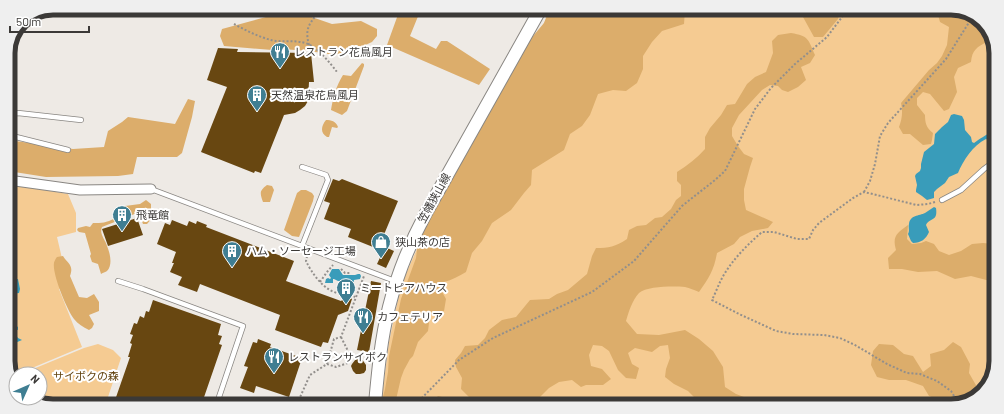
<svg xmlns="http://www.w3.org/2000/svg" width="1004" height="414" viewBox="0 0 1004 414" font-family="Barlow,'Noto Sans JP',sans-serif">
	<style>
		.green { fill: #f5cb92 }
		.forest { fill: #dcad6b }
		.water { fill: #399cba }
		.building { fill: #684711 }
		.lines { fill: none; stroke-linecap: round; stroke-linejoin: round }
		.service-casing { stroke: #898682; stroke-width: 6 }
		.minor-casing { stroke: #898682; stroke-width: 11 }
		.secondary-casing { stroke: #898682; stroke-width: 14 }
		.path { stroke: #928f8c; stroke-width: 2; stroke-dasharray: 2 2; stroke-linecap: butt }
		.service { stroke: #fff; stroke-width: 4.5 }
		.minor { stroke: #fff; stroke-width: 9 }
		.secondary { stroke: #fff; stroke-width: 12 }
		.labels { text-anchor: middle; stroke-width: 4; stroke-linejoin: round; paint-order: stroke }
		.poi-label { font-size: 11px; fill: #3b3937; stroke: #fff; text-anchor: start }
		.street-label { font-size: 11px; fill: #3b3937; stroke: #fff }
		.park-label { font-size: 11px; fill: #634410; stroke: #fff }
		.rim { fill: none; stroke: #3b3937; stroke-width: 5 }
	</style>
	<rect width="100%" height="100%" fill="#eeeae5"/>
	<path class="green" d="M551 10 968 11 987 26 996 50 993 378 976 398 951 406 381 404 389 342 401 285 425 231 519 70Z
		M8 184 68 194 76 213V232L57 237 68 284 59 289 82 347 13 376 8 364Z
		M98 344 113 350 121 358 106 403H36L30 398H40V374H21L84 348Z"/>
	<path class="forest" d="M273 9H300L306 15 332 24 361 21 377 29V36L372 42 361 47 350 54H328L310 51 281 49 272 50 224 46 220 36 222 29 273 15Z
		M400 9H421L410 36 436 49 441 41H447L490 69 479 85 387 45Z
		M549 10H685L684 24 662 31 652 42 643 56V69L637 83 626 91 613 90 598 94 590 115 582 126 570 134 564 150 532 170 531 185 524 193 511 210 492 223 482 241 472 253 466 272C459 276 452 280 444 282L441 290 446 299 444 311 434 315H430L428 331 418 342 413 356 410 359 404 370 401 378 395 404H381L385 389 388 372 389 356 401 299 416 258 418 241 425 224 453 174 467 153 528 42 544 23Z
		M804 11H840L838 19 823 37H814L803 17Z
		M941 11H960L961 12 970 13 987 26 996 50 987 42C977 47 972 50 971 62L958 68 954 77 957 92 949 109 944 111 930 94 923 92 917 98V105L925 115C925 122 926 128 933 133L932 140 931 144 923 145 910 134H903L899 127C902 119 903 112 901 103L929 70 937 63 942 56 947 45 949 27 940 22 938 15Z
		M791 33C809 36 808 39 815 55L810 63 801 67 806 80 798 87 788 92 782 90 778 86 770 85 762 90 739 115 732 128V136L738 146 744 154 753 158 750 167 744 189V200L746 210 773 222 768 228 752 231 740 237 734 244 717 253C714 270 709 278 699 292 694 290 690 288 685 287 674 286 647 286 639 293 632 301 629 311 626 321L637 334 659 335 685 330 699 339 713 351 723 367 725 387 736 394 744 397 783 400 789 405H730L722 398 708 403 697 400 688 391 674 384 665 377 666 369 670 358 668 345 660 346 652 352 635 348 628 353 632 364 639 368 636 379 626 378 618 370 609 351 602 346 593 345 589 355 591 366 602 369 611 379 603 385H586L581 387 572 380 559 382 549 388 533 404H430L438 396 463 402 470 398 461 389 462 378 456 367 455 360 461 353 465 346 478 345 485 338 489 330 502 320 516 317 530 300 549 299 557 294 568 290 587 274 592 256 596 248C609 248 615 247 627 239L629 230 637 226 646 225 655 218 662 217 671 209 676 200 681 196V185L677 181V172C688 165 697 158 705 149V137L710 128 721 115 727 105 735 104 747 84 755 77 766 72 773 53 772 41 778 35Z
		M362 63 364 64V66L347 111 342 115 331 110C333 98 336 86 343 75L351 76Z
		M188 99 195 101 192 117 182 153 177 157H137L133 174 118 176 46 177 8 171V140L73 149 104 147 108 131 122 122 128 117 175 124Z
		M326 120C331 120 336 121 338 127L337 128 332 127 329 137H327C320 133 321 126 326 120Z
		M267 185 272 186 274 190 270 202H263C260 193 259 191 267 185Z
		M301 190H306L312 193 314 196 313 201 299 237 292 236 284 230 297 193Z
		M146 200 151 204V212L153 217 147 224H143L139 214 137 213 102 227C99 234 105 239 107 246 110 253 113 265 107 271 106 272 102 273 101 274L98 264 92 262 90 256 91 254 85 233 79 232 77 230 78 228 86 226 90 227 93 223C102 223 106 223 115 218L118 208 125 206 140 204Z
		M908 225 907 239 912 244 921 243 926 241 934 244 939 251 949 255 961 251 972 244 983 243 994 244V282L971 276 955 279 937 271 918 272 902 269H889L888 258 896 250C892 236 897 233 908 225Z
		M63 256C68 264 74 265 70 276L79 297 87 298 94 294 99 302V311L89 315 94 324 92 328 89 330C83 327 78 324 74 319 67 310 52 274 54 263 54 262 56 258 57 257Z
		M953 342 961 347 970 364 969 373 977 387 985 385 986 386 976 398 951 406H941L939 400 929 396 923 386 906 380H889L877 377 871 365 873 351 879 344 893 345 904 354 913 356 923 372 931 366 930 354 944 350Z"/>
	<path class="water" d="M954 114 962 116 964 120 965 130 971 137 972 142 974 143C977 141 979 139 983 137 987 134 991 132 995 128V142H992L986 139C973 145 963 161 958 173L949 177 945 183 937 189 934 192V198L927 200 922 196 916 192V190L917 185 915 176 916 174 920 171 921 168V164L924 152 934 144 935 134 942 127 948 122 951 115Z
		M934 207 936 208C938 222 930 217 926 225L929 232C926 239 921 243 913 243L911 241 908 234C910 230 908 228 909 224 910 215 919 216 925 213 928 211 931 209 934 207Z
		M332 269H339L343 275H355L358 274H360L361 276 360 279 354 280 353 286 350 288 343 281H338L334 279H333V283H325L326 279 328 278 330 279 331 278 329 275Z
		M9 277 13 280 18 279 20 289 19 293 11 294 8 297V279Z
		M8 320 18 327V330L14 329 13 331 18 338 22 340 15 343 8 344Z"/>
	<path class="building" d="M218 48 238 49 237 52 311 53 314 82H309L308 101 305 106 300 110 295 113 284 115 261 173 255 171 254 173 201 152 227 87 207 80Z
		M333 179 339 181 342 179 398 201 378 249 348 237 351 229 324 219 330 203 324 201Z
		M137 218 143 235 108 246 102 229Z
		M172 220 187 226 189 221 196 224 197 221 207 225 206 227 294 261 286 281 341 301 347 296 352 299 348 311 338 315 328 343 323 342 321 347 275 330 280 315 200 284 197 292 178 285 182 277 170 272 174 263H172L176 252 157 244 165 223 170 225Z
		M385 247 394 251 386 268 377 264Z
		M371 281 381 283 369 352 357 350Z
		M153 300 221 324 218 335 222 336 219 344 222 345 202 403H114L130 357H128L132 344 130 343 133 335 130 334 134 323 137 324 140 316 144 318 146 311 149 312Z
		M258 339 271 344 270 347 302 358 289 397 256 386 254 393 240 388 248 367 244 366 253 342 257 343Z
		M359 355 366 365V370L364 373 360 374H356L353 371 351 366 352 364Z"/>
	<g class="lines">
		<defs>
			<path id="service" d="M8 115 18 113 81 120
				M8 135 68 150
				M302 167 326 175 328 180 302 246
				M151 189 395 281
				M942 200 961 190 984 169 995 161
				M118 281 143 289 243 326 217 403"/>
			<path id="minor" d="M8 180 80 190 151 189"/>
			<path id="secondary" d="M375 404C378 371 381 339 389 307 397 275 410 243 426 213L540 10"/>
		</defs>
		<use href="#service" class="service-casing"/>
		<use href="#minor" class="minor-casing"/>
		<use href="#secondary" class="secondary-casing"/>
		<path class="path" d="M234 24C245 30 259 37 271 40 283 43 295 39 308 44 319 49 330 63 337 72
			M309 45C305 30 308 25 318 13
			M864 192 870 181 875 164 880 136 888 123 946 59 973 16
			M935 202 928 204 916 205 881 196 864 192 853 198 819 223 813 230 809 239H797L774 232H762C746 246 731 261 721 280 718 286 715 294 712 300L739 314 763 325 776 331 793 334 824 335 840 338 855 345 887 364 907 373 920 374 937 381 951 391 959 404
			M307 256 306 261C311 272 324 291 338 293 342 294 340 293 344 293 348 293 352 296 355 297
			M341 269 345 273H351
			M320 282 327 272 333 265
			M327 364 336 367 348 363 349 353 341 337
			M297 404 310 375 327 364 334 339 341 337 364 276
			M416 404 459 360 493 338 592 292 634 261 682 206 715 180 725 171 755 109 771 88 795 64 827 37 842 17 845 11"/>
		<use href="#service" class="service"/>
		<use href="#minor" class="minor"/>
		<use href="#secondary" class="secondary"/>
	</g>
	<defs>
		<symbol id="restaurant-pin" viewBox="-11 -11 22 30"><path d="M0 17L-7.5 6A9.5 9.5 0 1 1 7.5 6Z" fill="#3f7e92" stroke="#fff"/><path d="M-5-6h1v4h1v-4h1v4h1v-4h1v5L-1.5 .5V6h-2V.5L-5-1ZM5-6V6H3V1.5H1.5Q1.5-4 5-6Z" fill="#fff"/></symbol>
		<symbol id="building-pin" viewBox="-11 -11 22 30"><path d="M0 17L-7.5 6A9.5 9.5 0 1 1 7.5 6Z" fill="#3f7e92" stroke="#fff"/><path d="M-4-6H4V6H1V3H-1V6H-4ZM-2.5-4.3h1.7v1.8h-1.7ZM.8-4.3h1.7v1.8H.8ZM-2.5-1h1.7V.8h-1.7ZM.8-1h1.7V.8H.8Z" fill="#fff"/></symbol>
		<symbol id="shop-pin" viewBox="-11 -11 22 30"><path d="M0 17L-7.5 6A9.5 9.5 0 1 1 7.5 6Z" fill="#3f7e92" stroke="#fff"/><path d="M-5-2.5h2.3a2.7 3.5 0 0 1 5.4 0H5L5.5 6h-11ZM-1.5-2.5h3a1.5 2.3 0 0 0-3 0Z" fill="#fff"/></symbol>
	</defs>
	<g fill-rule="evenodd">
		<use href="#restaurant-pin" x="269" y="41" width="22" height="30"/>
		<use href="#building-pin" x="246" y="84" width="22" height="30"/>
		<use href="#building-pin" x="111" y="204" width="22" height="30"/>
		<use href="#shop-pin" x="370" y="231" width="22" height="30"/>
		<use href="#building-pin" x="221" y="240" width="22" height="30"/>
		<use href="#building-pin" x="335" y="277" width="22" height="30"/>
		<use href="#restaurant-pin" x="352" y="306" width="22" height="30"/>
		<use href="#restaurant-pin" x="263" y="346" width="22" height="30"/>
	</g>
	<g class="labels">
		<g class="poi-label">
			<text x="294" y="56">レストラン花鳥風月</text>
			<text x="271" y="99">天然温泉花鳥風月</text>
			<text x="136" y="219">飛竜館</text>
			<text x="395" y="246">狭山茶の店</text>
			<text x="246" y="255">ハム・ソーセージ工場</text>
			<text x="360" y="292">ミートピアハウス</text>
			<text x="377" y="321">カフェテリア</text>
			<text x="288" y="361">レストランサイボク</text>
		</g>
		<g class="street-label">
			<text transform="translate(434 198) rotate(-61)" y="4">笠幡狭山線</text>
		</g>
		<g class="park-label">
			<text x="86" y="380">サイボクの森</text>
		</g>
	</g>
	<path d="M0 0H1004V414H0ZM53 15H951A38 38 0 0 1 989 53V361A38 38 0 0 1 951 399H53A38 38 0 0 1 15 361V53A38 38 0 0 1 53 15Z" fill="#efefef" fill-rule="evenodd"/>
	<path class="rim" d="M53 15H951A38 38 0 0 1 989 53V361A38 38 0 0 1 951 399H53A38 38 0 0 1 15 361V53A38 38 0 0 1 53 15Z"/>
	<g transform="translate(28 386) rotate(45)"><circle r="19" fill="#ffffff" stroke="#b1b0af"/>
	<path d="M0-3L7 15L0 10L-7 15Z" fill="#3f7e92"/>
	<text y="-6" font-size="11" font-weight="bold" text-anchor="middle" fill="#3b3937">N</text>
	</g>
	<path d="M10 26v6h79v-6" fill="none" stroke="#3b3937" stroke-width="2"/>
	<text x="16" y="26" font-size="12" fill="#3b3937" stroke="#ffffff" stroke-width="3" paint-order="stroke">50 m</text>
</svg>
